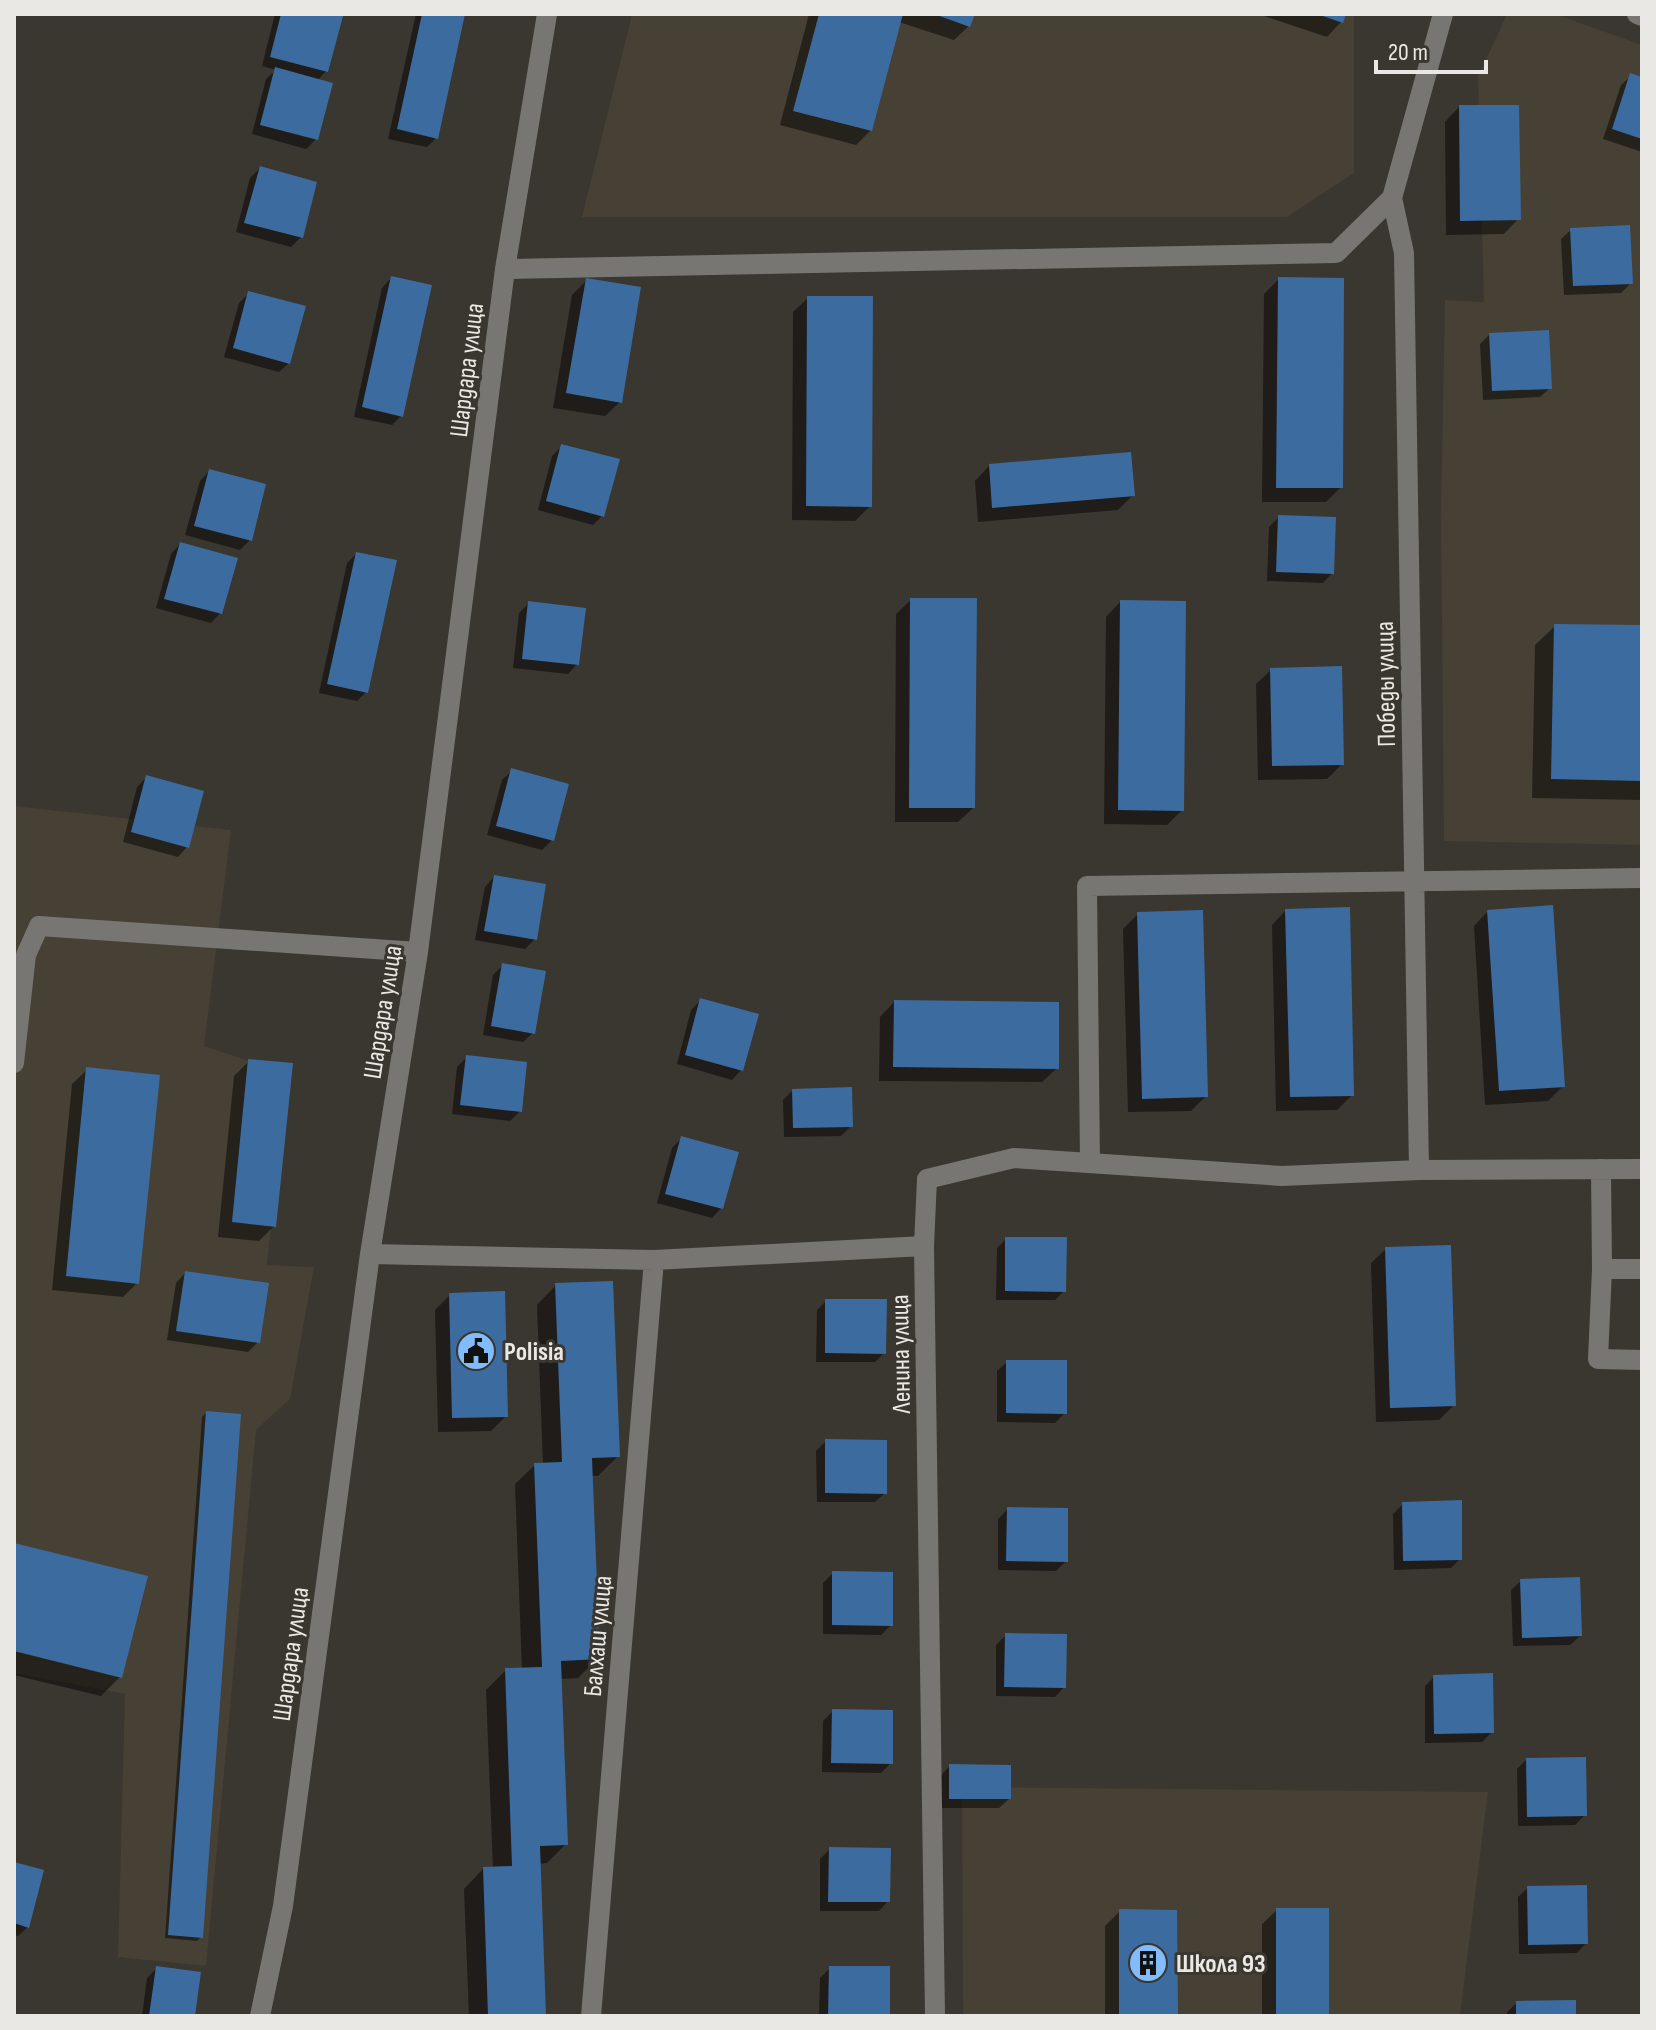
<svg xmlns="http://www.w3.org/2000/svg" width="1656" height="2030" viewBox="0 0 1656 2030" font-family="'Sofia Sans Condensed',sans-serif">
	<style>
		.built { fill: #474034 }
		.shadow { fill: #0007 }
		.building { fill: #3c6c9f }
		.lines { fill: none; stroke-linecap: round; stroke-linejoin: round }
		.minor { stroke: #787673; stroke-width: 20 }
		.labels { text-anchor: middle; stroke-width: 6; stroke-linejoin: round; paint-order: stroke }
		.street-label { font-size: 26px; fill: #eae8e4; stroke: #3a3630 }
		.poi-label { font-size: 26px; font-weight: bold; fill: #eae8e4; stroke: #3a3630; text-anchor: start }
	</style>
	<rect width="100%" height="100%" fill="#3a3630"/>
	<path class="built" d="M632 14H1354V173L1287 217H582Z
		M1507 14H1555L1642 45V845L1444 841 1441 515 1445 300 1484 302 1478 77Z
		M14 806 231 830 204 1046 287 1074 267 1265 314 1267 290 1399 256 1430 206 1966 118 1957 125 1694 14 1673Z
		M962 1787 1488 1792 1460 2016H963Z"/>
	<path class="shadow" d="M275 14H329L341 17 326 71 317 81 316 139 306 149 252 134 266 79 276 70 262 66Z
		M416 14H463L436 138 427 147 388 139Z
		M809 14H972L969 26 954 40 899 22 871 130 856 145 780 125Z
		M1258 14H1344L1341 22 1327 37Z
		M1631 76 1642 79V152L1603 139 1621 85Z
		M1459 107 1518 219 1504 234 1446 235 1445 122Z
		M260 168 315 183 301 237 291 247 236 232 250 178Z
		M1571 230 1631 283 1621 293 1564 295 1561 239Z
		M391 278 401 416 392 425 354 417 382 288Z
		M1279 279 1341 487 1326 502H1262L1264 294Z
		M587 280 620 402 605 416 553 408 572 295Z
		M249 293 289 363 279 372 224 357 239 303Z
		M808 298 870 506 855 521 792 520 793 312Z
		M1490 334 1550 388 1540 397 1483 400 1480 344Z
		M562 446 602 516 593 525 538 510 552 456Z
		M989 466 1133 495 1118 510 978 522 975 481Z
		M209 471 250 540 240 550 185 535 200 481Z
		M1279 517 1332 573 1323 583 1267 581 1269 527Z
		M180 544 220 613 211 623 156 608 171 554Z
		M356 554 366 692 357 701 319 693 347 563Z
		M911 600 973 808 958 822H895L896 614Z
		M1120 602 1182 810 1167 825 1104 824 1106 617Z
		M529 603 577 664 568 674 513 668 519 613Z
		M1555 626 1642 627V800L1532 798 1535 645Z
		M1271 670 1342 764 1327 779 1258 780 1256 684Z
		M512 771 552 840 542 850 487 835 502 780Z
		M147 777 187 847 178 857 123 842 137 787Z
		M494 877 535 939 525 949 475 940 485 887Z
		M1286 910 1352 1095 1337 1110 1276 1111 1272 925Z
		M1488 911 1563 1086 1548 1101 1485 1105 1474 926Z
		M1138 914 1206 1096 1191 1111 1128 1112 1123 929Z
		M503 965 533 1033 523 1042 483 1035 493 975Z
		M701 1000 741 1070 732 1080 677 1064 691 1010Z
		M894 1002 1057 1068 1042 1082 879 1081 880 1017Z
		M466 1058 520 1111 510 1121 452 1114 457 1067Z
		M249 1061 274 1226 259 1241 218 1237 234 1076Z
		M87 1070 137 1283 123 1297 52 1290 72 1084Z
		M793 1090 851 1126 841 1136 784 1137 783 1100Z
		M681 1139 721 1208 712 1218 657 1203 672 1148Z
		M1006 1239 1064 1291 1055 1300H996L997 1248Z
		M1386 1249 1454 1405 1439 1420 1376 1422 1371 1263Z
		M185 1273 258 1342 248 1352 167 1340 176 1283Z
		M556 1285 618 1456 598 1476H591L598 1658 578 1678 560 1679 566 1844 547 1863 538 1864 544 2016H469L464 1889 483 1869H493L486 1690 506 1670H522L515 1484 535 1465H543L537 1305Z
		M450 1295 506 1416 491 1431 438 1432 435 1310Z
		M826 1301 884 1353 875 1362H816L817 1310Z
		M1007 1362 1065 1413 1055 1423 997 1422V1371Z
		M206 1413 201 1937 197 1941 165 1938 202 1417Z
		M826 1441 885 1493 875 1502H817L816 1451Z
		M1403 1504 1460 1559 1451 1568 1394 1570 1393 1514Z
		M1008 1509 1066 1561 1056 1571 998 1570V1519Z
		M14 1545 120 1677 101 1696 14 1675Z
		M833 1573 891 1625 881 1635 823 1634V1583Z
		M1521 1581 1580 1636 1570 1645 1513 1646 1511 1590Z
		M1006 1635 1064 1687 1055 1697 996 1696V1645Z
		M1434 1677 1492 1732 1482 1742 1425 1743V1686Z
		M833 1711 891 1763 881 1773 822 1772 823 1721Z
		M1526 1760 1585 1815 1575 1825 1518 1826 1517 1769Z
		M950 1766 1009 1799 999 1808H940V1776Z
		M830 1849 888 1901 879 1911H820V1859Z
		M14 1864 28 1927 18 1936 14 1935Z
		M1528 1888 1586 1943 1577 1953 1519 1954 1518 1897Z
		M1277 1910 1327 2016H1262V1924Z
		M1120 1911 1176 2016H1105V1926Z
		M157 1968 193 2016H142L147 1978Z
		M830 1968 888 2016H819L820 1978Z
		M1517 2003 1574 2016H1507V2012Z"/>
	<path class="building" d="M281 14 343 16 328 72 270 57Z
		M422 14H465L438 139 397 129Z
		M819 14H903L872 131 793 111Z
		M934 14H975L970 27Z
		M1317 14H1346L1343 23Z
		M275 67 333 83 318 140 260 125Z
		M1630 73 1642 77V139L1612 129Z
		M1459 105H1519L1521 220 1460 221Z
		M260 166 317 182 303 238 244 223Z
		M1630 225 1633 284 1573 286 1570 228Z
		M391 276 432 285 403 417 362 407Z
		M1278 277 1344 278 1343 488H1276Z
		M586 278 641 287 622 403 566 393Z
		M248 291 306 306 290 364 233 348Z
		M807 296H873L872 507 806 506Z
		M1549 330 1552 389 1492 391 1489 333Z
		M561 444 620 459 604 517 546 501Z
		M1131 452 1135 496 992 508 989 464Z
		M209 469 266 484 252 541 194 526Z
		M1278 515 1336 517 1334 574 1276 572Z
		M180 542 238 558 222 614 164 599Z
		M356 552 397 560 368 693 327 684Z
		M910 598H977L975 808H909Z
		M1120 600 1186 601 1184 811 1118 810Z
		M528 601 586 608 579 665 522 659Z
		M1554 624 1642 625V781L1551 779Z
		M1342 666 1344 765 1272 766 1270 668Z
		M511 768 569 784 554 841 496 826Z
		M146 775 204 791 189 848 131 832Z
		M494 875 546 884 537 940 484 931Z
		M1553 905 1565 1087 1499 1091 1487 910Z
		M1350 907 1354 1096 1290 1097 1285 909Z
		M1203 910 1208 1097 1142 1099 1137 912Z
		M502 963 546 971 535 1034 491 1026Z
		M700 998 759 1014 743 1071 685 1055Z
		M894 1000 1059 1002V1069L893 1067Z
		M466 1055 527 1062 522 1112 460 1105Z
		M248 1059 293 1063 276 1227 232 1222Z
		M86 1067 160 1075 139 1284 66 1276Z
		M852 1087 853 1127 793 1128 792 1089Z
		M681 1136 739 1152 723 1209 665 1194Z
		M1005 1237H1067L1066 1292 1005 1291Z
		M1451 1245 1456 1406 1390 1408 1385 1247Z
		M185 1271 269 1283 260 1343 176 1331Z
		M613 1281 620 1457 592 1458 600 1659 561 1661 568 1845 540 1846 546 2016H488L483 1867 512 1866 505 1668 542 1667 534 1463 562 1462 555 1283Z
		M505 1291 508 1417 452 1418 449 1293Z
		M825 1299H887L886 1354 825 1353Z
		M1006 1360H1067V1414L1006 1413Z
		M206 1411 241 1414 203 1938 168 1935Z
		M825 1439 887 1440V1494L825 1493Z
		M1462 1500V1560L1403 1561 1402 1502Z
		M1007 1507 1068 1508V1562L1006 1561Z
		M14 1543 148 1576 122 1678 14 1651Z
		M832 1571 893 1572V1626L832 1625Z
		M1580 1577 1582 1636 1522 1638 1520 1579Z
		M1005 1633 1067 1634 1066 1688 1004 1687Z
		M1493 1673 1494 1733 1434 1734 1433 1675Z
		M832 1709 893 1710V1764L831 1763Z
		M1586 1757 1587 1816 1527 1817 1526 1758Z
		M949 1764 1011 1765V1799H949Z
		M829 1847 891 1848 890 1902H828Z
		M14 1862 44 1870 29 1928 14 1923Z
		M1587 1885 1588 1944 1528 1945 1527 1886Z
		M1276 1908H1329V2016H1276Z
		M1119 1909 1177 1910 1178 2016H1119Z
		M156 1966 201 1972 195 2016H149Z
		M829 1966H890V2016H828Z
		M1576 2000V2016H1516V2001Z"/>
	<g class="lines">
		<path class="minor" d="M1637 14 1642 16
			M1392 198 1404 253 1419 1170
			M505 269 1336 253 1392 198 1443 14
			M14 1063 26 955 39 926 418 952
			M1090 1163 1087 886 1642 878
			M1601 1169 1602 1269H1642
			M924 1246 927 1179 1014 1158 1282 1176 1419 1170 1642 1169
			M370 1254 654 1260 924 1246 935 2016
			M1602 1269 1598 1359 1642 1360
			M260 2016 283 1906 370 1254 418 952 505 269 547 14
			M591 2016 654 1260"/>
	</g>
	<defs>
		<symbol id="civic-disc" viewBox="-11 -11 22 22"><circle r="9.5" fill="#82bcfa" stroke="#3a3630"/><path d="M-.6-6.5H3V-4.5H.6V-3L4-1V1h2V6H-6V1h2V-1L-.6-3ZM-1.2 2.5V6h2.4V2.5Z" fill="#111"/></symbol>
		<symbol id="building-disc" viewBox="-11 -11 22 22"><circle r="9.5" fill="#82bcfa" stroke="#3a3630"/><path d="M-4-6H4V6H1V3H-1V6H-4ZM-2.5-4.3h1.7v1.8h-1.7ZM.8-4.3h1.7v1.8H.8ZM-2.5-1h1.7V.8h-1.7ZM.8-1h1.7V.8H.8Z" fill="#111"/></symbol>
	</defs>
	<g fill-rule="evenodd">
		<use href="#civic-disc" x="454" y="1329" width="44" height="44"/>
		<use href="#building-disc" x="1126" y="1941" width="44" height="44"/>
	</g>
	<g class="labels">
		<g class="street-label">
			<text transform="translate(466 370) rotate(-83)" y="9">Шардара улица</text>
			<text transform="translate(1385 684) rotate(-91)" y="9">Победы улица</text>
			<text transform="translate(382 1012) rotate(-81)" y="9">Шардара улица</text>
			<text transform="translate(900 1354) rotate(-91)" y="9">Ленина улица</text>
			<text transform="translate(597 1636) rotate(-85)" y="9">Балхаш улица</text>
			<text transform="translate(290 1654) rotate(-82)" y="9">Шардара улица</text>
		</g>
		<g class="poi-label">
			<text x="504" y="1360">Polisia</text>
			<text x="1176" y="1972">Школа 93</text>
		</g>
	</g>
	<rect width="1656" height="2030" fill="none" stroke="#eae8e4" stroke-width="32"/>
	<path d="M1376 60v12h110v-12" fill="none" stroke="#eae8e4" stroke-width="4"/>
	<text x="1388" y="60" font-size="24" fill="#eae8e4" stroke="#3a3630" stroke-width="6" paint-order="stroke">20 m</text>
</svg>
